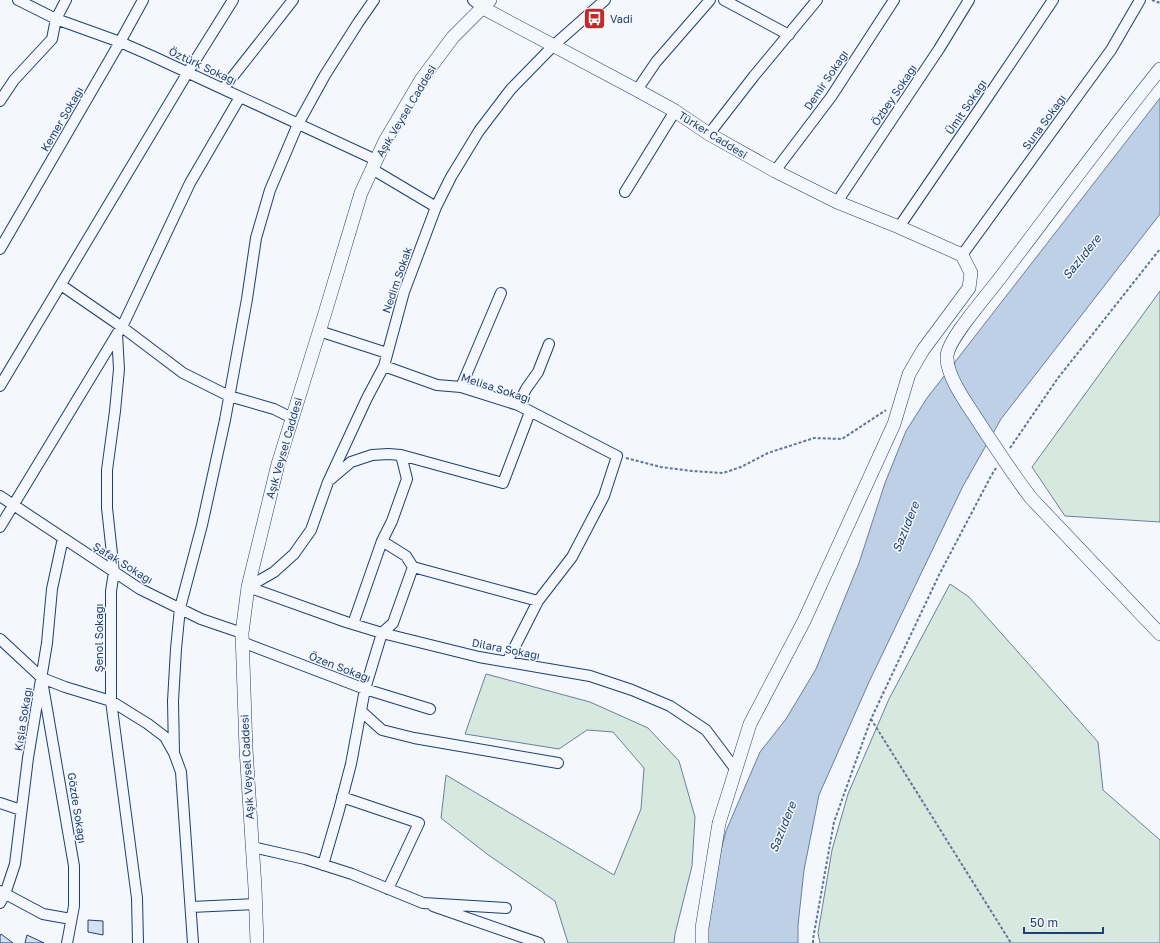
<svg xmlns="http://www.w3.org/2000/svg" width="1160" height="943" viewBox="0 0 1160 943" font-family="'Golos Text',sans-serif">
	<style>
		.green { fill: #d7e8df; stroke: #687fa3 }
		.water { fill: #bed0e5; stroke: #687fa3 }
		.building { fill: #d5e0f0; stroke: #1d3f73 }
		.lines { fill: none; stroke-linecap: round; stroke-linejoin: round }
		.street-casing { stroke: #1d3f73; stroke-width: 12 }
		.secondary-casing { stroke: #1d3f73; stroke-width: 14 }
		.path { stroke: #5e769c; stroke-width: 2; stroke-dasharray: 3 2; stroke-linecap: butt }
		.street { stroke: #f4f7fb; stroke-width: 10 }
		.secondary { stroke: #f4f7fb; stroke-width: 13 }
		.labels { text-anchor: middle; stroke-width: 3; stroke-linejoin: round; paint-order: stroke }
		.poi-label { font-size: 11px; fill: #1d3f73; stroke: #f4f7fb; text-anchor: start }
		.street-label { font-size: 11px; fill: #1d3f73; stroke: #f4f7fb }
		.water-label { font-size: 12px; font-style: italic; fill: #1d3f73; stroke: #f4f7fb }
	</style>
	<rect width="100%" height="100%" fill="#f4f7fb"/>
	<path class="green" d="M1160 291V522L1065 516 1032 467Z
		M950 584 969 597 1098 742 1103 790 1160 840V943H820L818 933 832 850 848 794 889 699Z
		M486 674 590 702 648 728 679 761 695 817 692 866 675 934 674 943H568L555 901 487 854 441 818 446 775 614 875 641 809 644 768 613 732 587 730 559 749 465 734Z"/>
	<path class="water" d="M1160 98V214L1001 419 963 486 869 682 819 795 804 870 798 925V943H707L712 885 726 831 760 752 786 719 816 669 859 563 885 483 906 431 927 398Z"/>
	<path class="building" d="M88 920 103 921V935L88 932Z
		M1 934 13 943H0V936Z
		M27 935 44 943H25Z"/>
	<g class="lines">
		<defs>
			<path id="street" d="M18 0 56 19 120 42 152 56 376 160
				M473 0 483 8
				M724 0 789 35
				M223 89 293 0
				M637 90 656 62 710 0
				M0 101 14 80 52 39 56 19 66 0
				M709 134 754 76 817 0
				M372 169 436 207
				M775 171 831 97 894 0
				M625 192 675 111
				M837 202 939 49 969 0
				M899 227 987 98 1053 0
				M0 249 120 42 143 0
				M962 255 1111 50 1140 0
				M61 285 122 327 183 373 229 396 274 409 292 418
				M319 331 387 353
				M117 334 119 369 115 411 107 470V508L114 572 111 591V701L137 898 138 943
				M384 366 437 385 461 387 518 405 617 456 604 496 572 557 538 601 507 662
				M0 386 188 72 233 0
				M461 387 501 293
				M518 405 526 389 538 372 549 344
				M331 479 351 462 372 455 388 454 401 455 503 483 530 412
				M0 496 140 589 201 619 242 633
				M0 527 117 334 122 327 190 183 240 97
				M382 541 406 556 413 567 538 601
				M248 587 274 572 294 554 311 530 328 482 367 398 384 366 404 292 436 207 451 177 479 131 511 89 554 45 605 0
				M248 587 346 622 382 633 479 657 590 676 632 690 670 706 706 730 736 770
				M353 624 382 541 392 521 407 479 401 455
				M0 639 42 678 65 687 111 701 148 724 165 737 174 753 181 772 193 943
				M242 642 365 689 430 709
				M43 686 74 866V906L68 938 67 943
				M361 711 382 730 414 738 558 763
				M174 753 173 701 176 649 180 608 202 525 225 420 247 299 256 238 270 190 298 124 325 75 358 23 374 0
				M342 797 419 823 388 889
				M0 803 21 810
				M252 847 305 859 352 874 423 903 506 908
				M323 865 339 810 351 764 365 689 382 633 393 623 413 567
				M0 891 43 914 71 919
				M0 903 5 894 15 864 28 758 47 643 52 589 63 538
				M433 906 539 943
				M191 907 256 904"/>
			<path id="secondary" d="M483 8 637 90 675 111 709 134 775 171 837 202 899 227 962 255 971 273 969 288 923 350 909 374 894 424 804 621 750 724 719 823 702 928V943
				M1160 69C1106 136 1055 206 1003 274 991 291 948 338 947 356 946 376 967 404 978 421 995 447 1012 473 1031 498L1160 634
				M257 943 255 888 246 749 242 633 248 587 278 464 325 313 361 193 385 141 421 80 453 37 490 0"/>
		</defs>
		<use href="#street" class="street-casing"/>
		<use href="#secondary" class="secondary-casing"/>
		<path class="path" d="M1152 0 1160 3
			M1010 448 1058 378 1160 249
			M626 458 661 467 692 471 723 473 741 467 768 453 814 438 842 439 886 410
			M871 719 1011 943
			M813 943V939L834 822 871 719 939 575 991 476 996 468"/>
		<use href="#street" class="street"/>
		<use href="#secondary" class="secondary"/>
	</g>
	<defs>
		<symbol id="bus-square" viewBox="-11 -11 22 22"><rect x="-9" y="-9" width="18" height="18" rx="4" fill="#c62828" stroke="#f4f7fb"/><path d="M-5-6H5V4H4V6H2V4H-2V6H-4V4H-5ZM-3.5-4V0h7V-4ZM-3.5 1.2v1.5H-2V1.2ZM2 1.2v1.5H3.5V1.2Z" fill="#fff"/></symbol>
	</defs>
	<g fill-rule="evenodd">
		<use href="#bus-square" x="582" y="6" width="25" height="25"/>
	</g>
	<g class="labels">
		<g class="poi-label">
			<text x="610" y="23">Vadi</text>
		</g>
		<g class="street-label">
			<text transform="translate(203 66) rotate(25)" y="4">Öztürk Sokağı</text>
			<text transform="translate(826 80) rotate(-56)" y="4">Demir Sokağı</text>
			<text transform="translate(894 95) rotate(-56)" y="4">Özbey Sokağı</text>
			<text transform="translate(966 107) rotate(-56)" y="4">Ümit Sokağı</text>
			<text transform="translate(406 111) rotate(-59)" y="4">Aşık Veysel Caddesi</text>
			<text transform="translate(62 119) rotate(-60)" y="4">Kemer Sokağı</text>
			<text transform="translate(1044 122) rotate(-54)" y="4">Suna Sokağı</text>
			<text transform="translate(713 135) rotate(32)" y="4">Türker Caddesi</text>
			<text transform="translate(397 280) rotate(-71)" y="4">Nedim Sokak</text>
			<text transform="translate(496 388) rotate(18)" y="4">Melisa Sokağı</text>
			<text transform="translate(284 448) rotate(-74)" y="4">Aşık Veysel Caddesi</text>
			<text transform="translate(123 563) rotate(32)" y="4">Şafak Sokağı</text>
			<text transform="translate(99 638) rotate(-90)" y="4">Şenol Sokağı</text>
			<text transform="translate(506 649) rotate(11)" y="4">Dilara Sokağı</text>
			<text transform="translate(340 667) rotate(21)" y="4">Özen Sokağı</text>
			<text transform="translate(23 719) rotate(-81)" y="4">Kışla Sokağı</text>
			<text transform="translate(247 767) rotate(-93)" y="4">Aşık Veysel Caddesi</text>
			<text transform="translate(77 808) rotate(81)" y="4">Gözde Sokağı</text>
		</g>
		<g class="water-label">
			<text transform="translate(1082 257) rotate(-51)" y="4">Sazlıdere</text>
			<text transform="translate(906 527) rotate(-68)" y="4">Sazlıdere</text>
			<text transform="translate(783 827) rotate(-68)" y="4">Sazlıdere</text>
		</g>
	</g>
	<path d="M1024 927v6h79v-6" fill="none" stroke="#1d3f73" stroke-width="2"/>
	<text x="1030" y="927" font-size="12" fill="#1d3f73" stroke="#f4f7fb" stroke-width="3" paint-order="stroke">50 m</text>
</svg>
